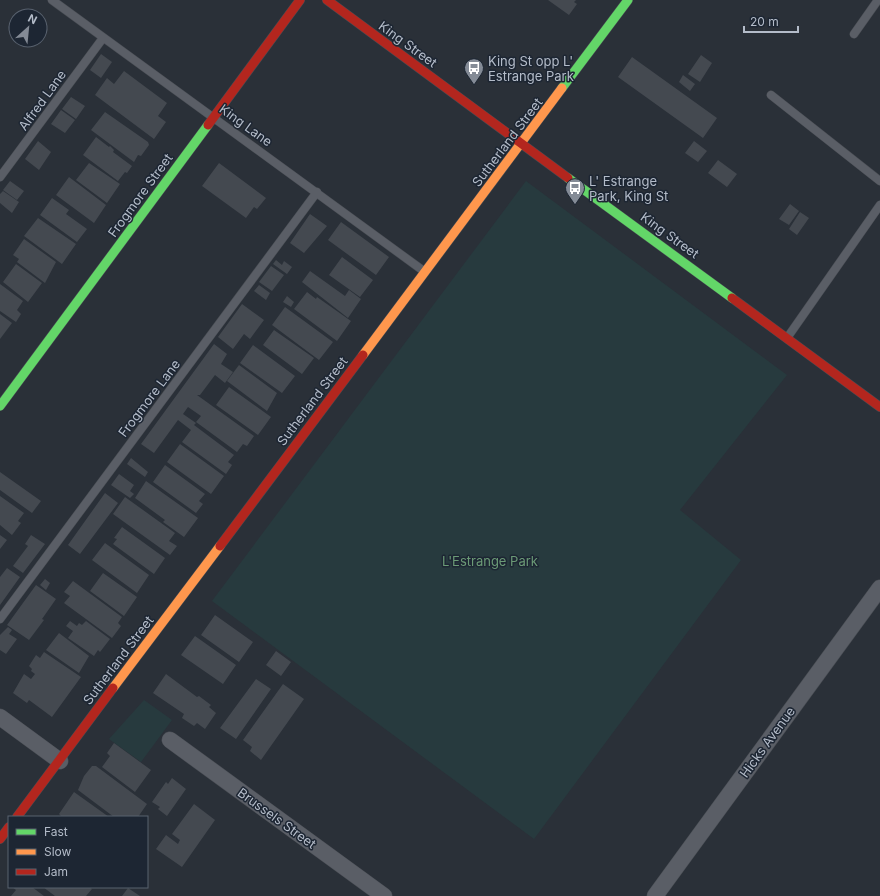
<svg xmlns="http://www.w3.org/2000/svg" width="880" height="896" viewBox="0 0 880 896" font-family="Inter,sans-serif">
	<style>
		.green { fill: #273a3e }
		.building { fill: #444950 }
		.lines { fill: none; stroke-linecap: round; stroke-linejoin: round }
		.lane-casing { stroke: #484c53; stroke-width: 9 }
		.street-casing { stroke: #484c53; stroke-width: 17 }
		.fast-casing { stroke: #484c53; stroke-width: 10 }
		.slow-casing { stroke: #484c53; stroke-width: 10 }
		.jam-casing { stroke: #484c53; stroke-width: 10 }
		.lane { stroke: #5a5e66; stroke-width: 8 }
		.street { stroke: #5a5e66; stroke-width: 16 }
		.fast { stroke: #63d668; stroke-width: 9 }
		.slow { stroke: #ff974d; stroke-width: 9 }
		.jam { stroke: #b3261e; stroke-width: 9 }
		.labels { text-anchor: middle; stroke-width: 3; stroke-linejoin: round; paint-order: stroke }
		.street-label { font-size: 13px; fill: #b4bcc9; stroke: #1d2633 }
		.poi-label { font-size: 13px; fill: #b4bcc9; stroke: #1d2633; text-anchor: start }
		.park-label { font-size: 13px; fill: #6b9a76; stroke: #1d2633 }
	</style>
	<rect width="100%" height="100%" fill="#2a3038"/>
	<path class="green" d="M526 181 787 375 680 510 741 560 534 839 212 601Z
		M144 700 172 720 141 762 109 739Z"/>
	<path class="building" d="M548 0H576L574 2 577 4 569 15Z
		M101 54 112 62 101 78 90 70Z
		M701 55 712 63 700 82 688 74Z
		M632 57 717 118 703 138 618 77Z
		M124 71 167 103 158 116 166 122 154 139 95 95 107 78 114 84Z
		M683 75 695 84 690 91 679 82Z
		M71 97 85 106 76 119 62 109Z
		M61 110 75 120 65 133 51 124Z
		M105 112 148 142 149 145 141 156 138 155 134 162 91 130Z
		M96 137 109 147 110 146 114 150 113 152 132 166 127 173 125 172 118 181 83 155Z
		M38 141 51 152 39 170 25 159Z
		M694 141 707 151 698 162 685 153Z
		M718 160 737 174 727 187 708 173Z
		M89 163 120 184 107 203 76 180Z
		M219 163 266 198 257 209 254 207 246 218 202 186Z
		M69 177 106 205 94 223 56 195Z
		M10 181 24 191 17 200 3 190Z
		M3 191 19 202 12 213 0 203V194Z
		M52 198 69 210 66 214 87 229 77 242 40 215Z
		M790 204 799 211 789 225 779 219Z
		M800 212 809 218 797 235 789 229Z
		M310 214 327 226 304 253 290 243Z
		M38 218 76 244 62 264 24 236Z
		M341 222 389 257 376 275 328 240Z
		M24 239 56 262 45 283 17 262 19 259 13 255Z
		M342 257 373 280 360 297 329 275Z
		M276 260 282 265 284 261 292 267 287 274 273 264Z
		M16 264 42 283 28 302 3 282Z
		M271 266 284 275 272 291 259 282Z
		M310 271 345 296 349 290 361 299 348 318 302 282Z
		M0 284 23 301 17 310 21 314 16 322 0 311Z
		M259 285 270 293 266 300 254 291Z
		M307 292 316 299 317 297 351 321 337 341 294 309Z
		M287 296 294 302 291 307 283 302Z
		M242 304 264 320 250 339 244 334 233 349 218 337Z
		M285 307 333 342 319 360 272 325Z
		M0 314 12 323 0 339Z
		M274 330 314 358 302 374 263 345Z
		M214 344 227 354 221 364 233 372 225 383 215 375 200 395H197L254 436 247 446 243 444 237 452 196 422 201 416 188 407 183 414 196 423 194 425 234 455 228 462 232 465 226 474 182 442 191 430 178 420 154 453 141 444Z
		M253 345 295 376 282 393 240 363Z
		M239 365 277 393 267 411 227 381Z
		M229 387 271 417 258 435 216 405Z
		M180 444 224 476 211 494 167 462Z
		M131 458 148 472 145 477 127 464Z
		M165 465 205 494 199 501 203 504 196 513 153 482Z
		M0 472 41 501 32 513 0 490Z
		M119 474 134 485 130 491 134 494 130 498 111 485Z
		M146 481 198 518 184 537 163 522 165 520 135 498Z
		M105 493 118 503 80 554 68 545Z
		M0 496 24 513 18 521 21 523 12 535 0 525Z
		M125 497 175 533 169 541 177 546 170 555 113 514Z
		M122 527 165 558 154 574 113 544 117 539 114 538Z
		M0 535 7 540 0 549Z
		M31 535 45 544 23 573 13 566 28 546 25 544Z
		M105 543 149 575 137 593 92 560Z
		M7 568 20 577 0 605V577Z
		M103 573 137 597 124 616 90 591Z
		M45 579 50 583 46 590 40 585Z
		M73 581 122 617 118 623 121 626 112 638 64 603 70 596 64 592Z
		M36 585 56 599 42 619 44 620 29 640 7 625Z
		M215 615 253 642 239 662 201 635Z
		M70 621 77 626 79 623 82 625 86 621 110 639 100 652 98 650 94 656 68 638 73 631 66 626Z
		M8 627 12 630 9 634 17 639 6 654 0 650V635Z
		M59 633 89 656 79 673 46 650Z
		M195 636 236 665 223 684 181 655Z
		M276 651 291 662 281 676 266 665Z
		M44 652 81 677 52 717 29 700 27 703 13 693 24 674 31 679 35 674 31 671 32 669 29 666 36 655 40 658Z
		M166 674 197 697 199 696 211 705 209 707 216 713 205 729 197 723 194 726 182 718 184 714 153 693Z
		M256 679 271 689 236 739 220 728Z
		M283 684 304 699 261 760 250 751 252 747 243 740Z
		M114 743 151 770 135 792 102 767 110 756 107 753Z
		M92 766H96L147 804 138 817H114L78 790 84 776Z
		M172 778 186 789 167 816 158 809 160 807 152 802 166 782 168 784Z
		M74 792 109 817H62L59 814Z
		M194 804 215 820 182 867 156 849 166 835 178 844 180 840 172 834Z
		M12 887H32L44 896H11L16 890Z
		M43 887H89L92 889 86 896H55Z
		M128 888 140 896H122Z"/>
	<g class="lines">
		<defs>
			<path id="lane" d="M52 0 425 272
				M854 34 878 0
				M771 95 880 181
				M0 177 103 38
				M787 338 880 205
				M0 619 317 192"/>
			<path id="street" d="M0 717 60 761
				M170 740 384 896
				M655 896 880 588"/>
			<path id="fast" d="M562 88 628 0
				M568 178 732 298
				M0 406 208 125"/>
			<path id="slow" d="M363 355 562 88
				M113 688 220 546"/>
			<path id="jam" d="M327 0 568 178
				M208 125 300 0
				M732 298 880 407
				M220 546 363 355
				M17 817 113 688
				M0 839 9 827"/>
		</defs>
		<use href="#lane" class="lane-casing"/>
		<use href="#street" class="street-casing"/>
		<use href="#fast" class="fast-casing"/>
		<use href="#slow" class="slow-casing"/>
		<use href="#jam" class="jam-casing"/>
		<use href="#lane" class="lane"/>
		<use href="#street" class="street"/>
		<use href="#fast" class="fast"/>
		<use href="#slow" class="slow"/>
		<use href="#jam" class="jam"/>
	</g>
	<defs>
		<symbol id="bus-pin" viewBox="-11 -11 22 30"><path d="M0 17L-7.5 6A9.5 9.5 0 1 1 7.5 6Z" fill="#848b96" stroke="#1d2633"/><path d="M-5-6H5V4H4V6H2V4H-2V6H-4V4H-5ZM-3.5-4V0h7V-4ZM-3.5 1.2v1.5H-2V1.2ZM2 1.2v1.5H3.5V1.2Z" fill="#fff"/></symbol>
	</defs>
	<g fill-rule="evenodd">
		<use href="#bus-pin" x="463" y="57" width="22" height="30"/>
		<use href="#bus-pin" x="564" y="177" width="22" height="30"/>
	</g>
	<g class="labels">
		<g class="street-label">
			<text transform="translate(408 44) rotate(36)" y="5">King Street</text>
			<text transform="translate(42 100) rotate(-54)" y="5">Alfred Lane</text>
			<text transform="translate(246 125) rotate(36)" y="5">King Lane</text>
			<text transform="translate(507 142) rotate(-53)" y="5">Sutherland Street</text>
			<text transform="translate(140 195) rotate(-54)" y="5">Frogmore Street</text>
			<text transform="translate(670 235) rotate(36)" y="5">King Street</text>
			<text transform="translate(149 398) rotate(-53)" y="5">Frogmore Lane</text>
			<text transform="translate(312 401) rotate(-53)" y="5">Sutherland Street</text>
			<text transform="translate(118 660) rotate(-53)" y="5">Sutherland Street</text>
			<text transform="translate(767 742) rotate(-54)" y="5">Hicks Avenue</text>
			<text transform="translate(277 818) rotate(36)" y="5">Brussels Street</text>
		</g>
		<g class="poi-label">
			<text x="488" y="66">King St opp L'<tspan x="488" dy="15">Estrange Park</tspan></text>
			<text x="589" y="186">L' Estrange<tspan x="589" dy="15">Park, King St</tspan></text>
		</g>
		<g class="park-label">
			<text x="490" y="566">L'Estrange Park</text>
		</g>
	</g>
	<rect x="8" y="816" width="140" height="72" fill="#1d2633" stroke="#59626f"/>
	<rect x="16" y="829" width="20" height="6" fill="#63d668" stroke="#59626f"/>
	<text x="44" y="836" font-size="12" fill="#b4bcc9">Fast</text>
	<rect x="16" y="849" width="20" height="6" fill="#ff974d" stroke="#59626f"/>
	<text x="44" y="856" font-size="12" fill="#b4bcc9">Slow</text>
	<rect x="16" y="869" width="20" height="6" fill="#b3261e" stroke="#59626f"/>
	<text x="44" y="876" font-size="12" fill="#b4bcc9">Jam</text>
	<g transform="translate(28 28) rotate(27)"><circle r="19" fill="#1d2633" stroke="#59626f"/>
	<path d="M0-3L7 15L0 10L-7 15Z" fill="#848b96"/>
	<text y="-6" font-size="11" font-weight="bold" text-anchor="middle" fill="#b4bcc9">N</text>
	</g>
	<path d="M744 26v6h54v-6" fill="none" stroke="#b4bcc9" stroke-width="2"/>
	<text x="750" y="26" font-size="12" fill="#b4bcc9" stroke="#1d2633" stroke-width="3" paint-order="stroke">20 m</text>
</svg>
